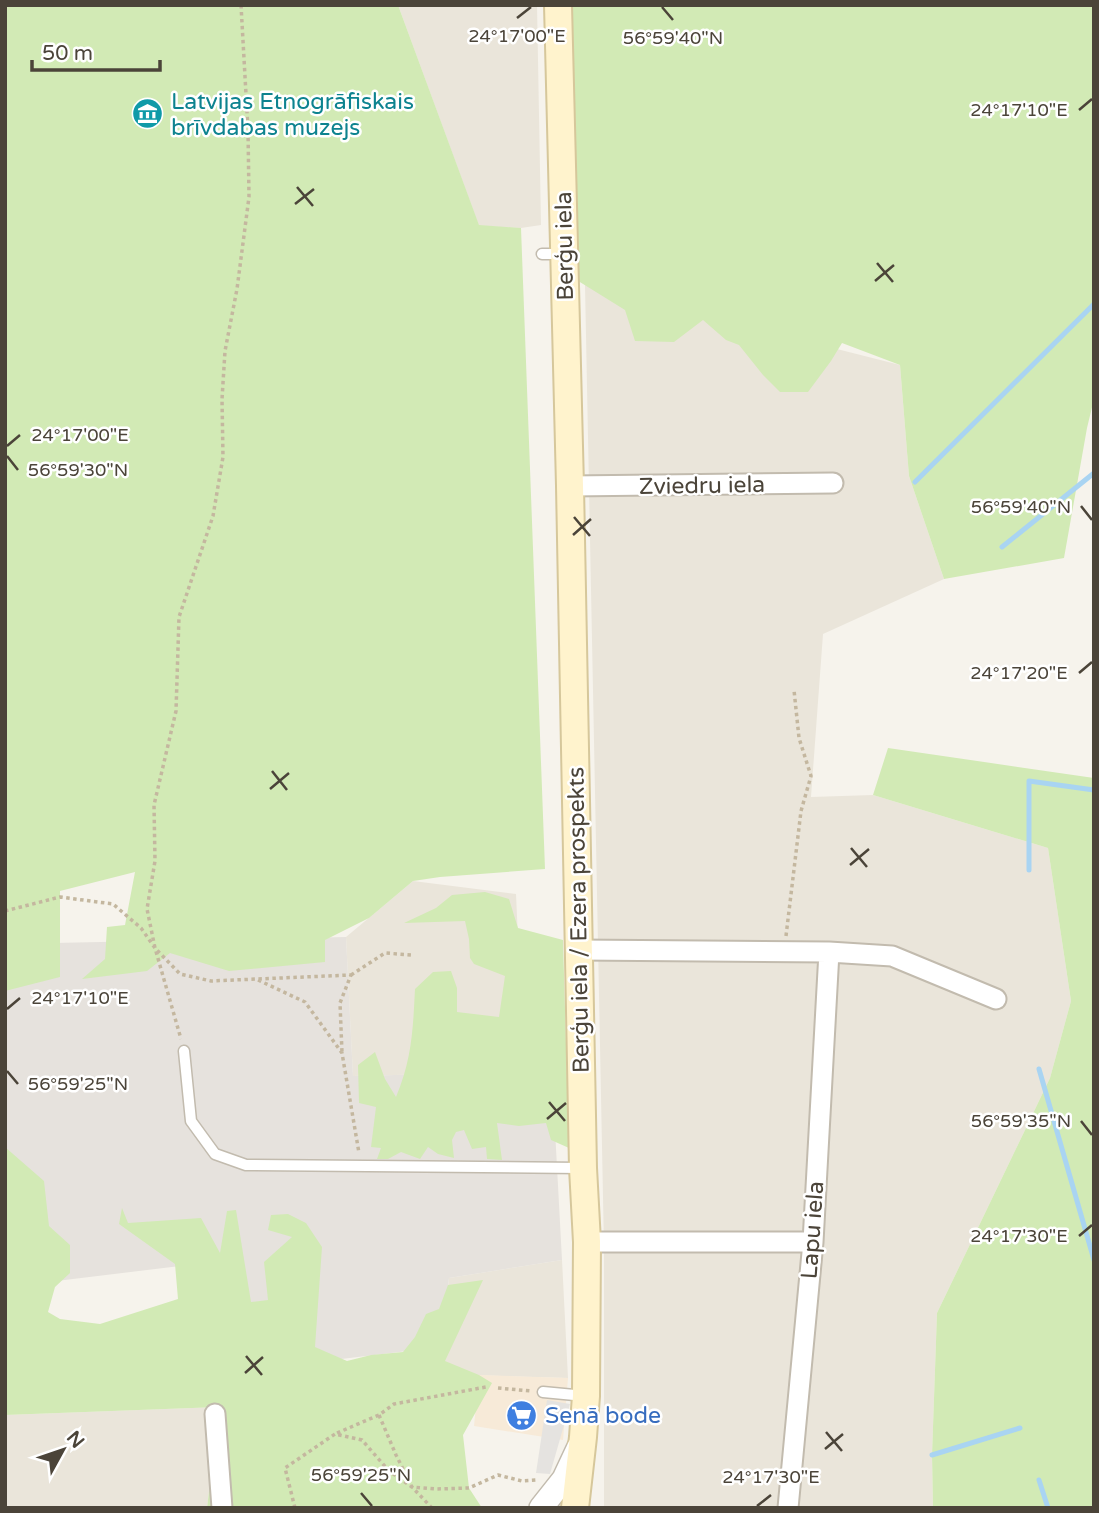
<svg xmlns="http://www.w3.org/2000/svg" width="1099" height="1513" viewBox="0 0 1099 1513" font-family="'Varela Round',sans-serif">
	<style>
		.residential { fill: #eae5da }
		.commercial { fill: #f7ead8 }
		.industrial { fill: #e6e2dd }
		.green { fill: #d2eab5 }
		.parking { fill: #e5e3e0 }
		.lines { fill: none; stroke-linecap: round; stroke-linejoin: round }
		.stream { stroke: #a9d4f2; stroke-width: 5 }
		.service-casing { stroke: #c2bbae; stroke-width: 13 }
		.minor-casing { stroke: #c2bbae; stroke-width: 23 }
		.tertiary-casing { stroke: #c2bbae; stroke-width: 26 }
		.secondary-casing { stroke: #d6c79b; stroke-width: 30 }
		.path { stroke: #c4b79f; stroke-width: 3.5; stroke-dasharray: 3.5 3.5; stroke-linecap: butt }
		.service { stroke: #fff; stroke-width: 10 }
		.minor { stroke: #fff; stroke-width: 19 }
		.tertiary { stroke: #fff; stroke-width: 23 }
		.secondary { stroke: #fff3cd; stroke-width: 26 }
		.ticks { fill: none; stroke: #4b4439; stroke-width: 2.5 }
		.labels { text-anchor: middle; stroke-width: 5; stroke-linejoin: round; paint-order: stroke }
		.culture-label { font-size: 23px; fill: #0d838f; stroke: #fff; text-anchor: start }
		.street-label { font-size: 23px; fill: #4b4439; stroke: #fff }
		.shop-label { font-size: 23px; fill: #366cbe; stroke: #fff; text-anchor: start }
		.ticks-label { font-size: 18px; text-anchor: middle; fill: #4b4439; stroke: #fff; stroke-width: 5; stroke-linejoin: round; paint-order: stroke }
	</style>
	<rect width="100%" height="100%" fill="#f6f3ec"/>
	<path class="residential" d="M398 5H537L541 225 521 228 479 226Z
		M585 285 900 365 909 476 944 579 823 634 811 797 873 795 1048 848 1071 1001 1050 1078 937 1313 932 1455 933 1508H604V1248Z
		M413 881 516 894 524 1072 353 1076 346 937Z
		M562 1260 568 1378 439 1374 449 1278Z
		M219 1407 207 1508H5V1415Z"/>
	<path class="commercial" d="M479 1375 568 1378 563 1440 474 1426Z"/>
	<path class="industrial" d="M346 937 353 1076 524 1072 552 1074 562 1260 449 1278 441 1347 224 1373 213 1262 7 1287 5 1269V944Z"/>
	<path class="green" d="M5 5H398L479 225 521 228 545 869 440 877 413 881 369 918 325 940V962L229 971 170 953 147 971 82 979 105 959 107 927 125 925 135 872 60 891V977L5 991Z
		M569 5H1094V399L1087 428 1064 558 944 579 909 476 900 365 842 343 831 361 808 392H780L763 375 739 345 726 340 703 320 674 342 635 341 625 310 575 279Z
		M888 748 1094 778V1508H933L932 1455 937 1313 1050 1078 1071 1001 1048 848 873 795Z
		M485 892 509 899 518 928 563 940 569 1148 551 1140 546 1123 519 1126 497 1123 502 1160 487 1159 486 1147 472 1149 464 1130 456 1132 452 1140 454 1158 438 1154 428 1147 420 1159 401 1152 388 1159H377L381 1148 371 1147 376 1107 359 1103 358 1065 375 1052 385 1079 396 1097C412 1059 413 1029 415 989L433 972 451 971 457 988V1012L499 1017 505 976 474 964 470 958 469 939 465 921 404 923 436 908 452 895Z
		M5 1147 44 1181 49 1226 70 1245V1273L55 1287 48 1312 60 1319 100 1324 178 1299 175 1264 119 1224 122 1208 128 1223 201 1218 220 1253 227 1211 236 1210 251 1302 268 1300 264 1262 292 1237 268 1230 271 1215 288 1214 306 1223 322 1247 315 1347 347 1361 371 1355 403 1352 415 1337 426 1314 439 1309 448 1285 483 1280 445 1361 479 1375 492 1383 463 1435 469 1488 482 1508H207L219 1407 5 1415Z"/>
	<path class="parking" d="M547 1400 570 1404 550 1474 536 1473Z"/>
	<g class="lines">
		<path class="stream" d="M915 482 1094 304
			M1002 547 1094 473
			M1029 870V781L1094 790
			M1039 1069 1094 1260
			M932 1455 1020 1428
			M1039 1480 1048 1508"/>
		<defs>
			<path id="service" d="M542 254H563
				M184 1051 191 1121 215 1154 246 1165 581 1168
				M543 1392 585 1396"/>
			<path id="minor" d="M570 486 833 483
				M578 950 829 952 892 956 996 999
				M587 1242H813
				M215 1414 222 1508
				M788 1508 813 1242 829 952"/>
			<path id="tertiary" d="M541 1508 564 1479 579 1447"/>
			<path id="secondary" d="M558 5 570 486 583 1168 587 1242 586 1396 583 1437 575 1508"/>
		</defs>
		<use href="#service" class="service-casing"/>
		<use href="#minor" class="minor-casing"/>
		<use href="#tertiary" class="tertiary-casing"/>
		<use href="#secondary" class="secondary-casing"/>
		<path class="path" d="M241 5 248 130 249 197 237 289 225 351 222 399 223 457 213 516 179 617 176 711 154 805 155 861 147 909 155 948 180 974 211 981 351 975 340 1003 342 1053
			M5 911 60 897 113 904 141 928 155 948 181 1039
			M786 936 801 811 811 776 799 738 794 690
			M351 975 385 953 412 955
			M258 980 305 1002 342 1053 359 1153
			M498 1388 531 1391
			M379 1415 396 1455 412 1487 432 1508
			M337 1433 379 1415 394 1404 486 1387
			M295 1508 285 1468 335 1434 362 1440 389 1471 412 1487 436 1489 469 1488 498 1475 522 1481 537 1480"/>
		<use href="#service" class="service"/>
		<use href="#minor" class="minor"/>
		<use href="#tertiary" class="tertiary"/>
		<use href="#secondary" class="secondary"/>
	</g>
	<path class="ticks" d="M662 7 673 20M517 18 531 7M1079 110 1092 99M297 187 313 206M295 204 314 189M877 263 893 282M875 281 894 265M7 446 20 435M7 456 18 470M1081 506 1092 520M574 517 590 536M573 535 591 519M1079 673 1092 662M272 771 287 790M270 789 289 773M851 848 867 867M850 865 869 849M7 1009 20 998M7 1071 18 1084M549 1102 565 1121M547 1119 566 1103M1081 1121 1092 1135M1079 1236 1092 1225M246 1356 262 1375M245 1373 263 1357M826 1432 842 1451M825 1449 843 1434M361 1493 372 1506M757 1506 771 1495"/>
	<defs>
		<symbol id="museum-disc" viewBox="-11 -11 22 22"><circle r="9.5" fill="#0f9aa8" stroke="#fff"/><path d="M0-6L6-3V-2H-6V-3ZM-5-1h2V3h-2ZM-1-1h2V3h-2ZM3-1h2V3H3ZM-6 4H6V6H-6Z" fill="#fff"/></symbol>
		<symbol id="supermarket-disc" viewBox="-11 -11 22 22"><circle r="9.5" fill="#3f7fe0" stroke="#fff"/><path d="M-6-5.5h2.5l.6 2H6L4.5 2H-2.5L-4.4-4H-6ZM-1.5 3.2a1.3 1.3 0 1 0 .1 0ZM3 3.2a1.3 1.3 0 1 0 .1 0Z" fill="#fff"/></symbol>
	</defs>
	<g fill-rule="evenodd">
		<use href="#museum-disc" x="130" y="96" width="35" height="35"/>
		<use href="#supermarket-disc" x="504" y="1398" width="35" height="35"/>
	</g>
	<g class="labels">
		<g class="culture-label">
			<text x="171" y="109">Latvijas Etnogrāfiskais<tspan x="171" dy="26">brīvdabas muzejs</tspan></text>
		</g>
		<g class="street-label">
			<text transform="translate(564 246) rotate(-91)" y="8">Berģu iela</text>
			<text transform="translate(702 485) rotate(-1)" y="8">Zviedru iela</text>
			<text transform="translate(578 920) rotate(-91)" y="8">Berģu iela / Ezera prospekts</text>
			<text transform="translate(812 1230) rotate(-86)" y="8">Lapu iela</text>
		</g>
		<g class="shop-label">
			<text x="545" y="1423">Senā bode</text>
		</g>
	</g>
	<g class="ticks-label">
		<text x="517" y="42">24°17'00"E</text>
		<text x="673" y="44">56°59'40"N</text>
		<text x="1019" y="116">24°17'10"E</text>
		<text x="80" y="441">24°17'00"E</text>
		<text x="78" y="476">56°59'30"N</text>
		<text x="1021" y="513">56°59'40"N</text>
		<text x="1019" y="679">24°17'20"E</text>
		<text x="80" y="1004">24°17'10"E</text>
		<text x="78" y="1090">56°59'25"N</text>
		<text x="1021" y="1127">56°59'35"N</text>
		<text x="1019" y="1242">24°17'30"E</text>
		<text x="361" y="1481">56°59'25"N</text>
		<text x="771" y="1483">24°17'30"E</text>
	</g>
	<rect width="1099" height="1513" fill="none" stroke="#4b4439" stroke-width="14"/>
	<g transform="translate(63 1450) rotate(50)" stroke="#ffffff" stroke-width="5" paint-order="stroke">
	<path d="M0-5L12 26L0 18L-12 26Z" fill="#4b4439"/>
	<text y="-10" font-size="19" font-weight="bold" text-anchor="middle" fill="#4b4439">N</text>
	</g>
	<path d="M32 60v10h128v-10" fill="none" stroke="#4b4439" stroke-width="3.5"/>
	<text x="42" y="60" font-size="21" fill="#4b4439" stroke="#ffffff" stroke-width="5" paint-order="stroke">50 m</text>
</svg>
